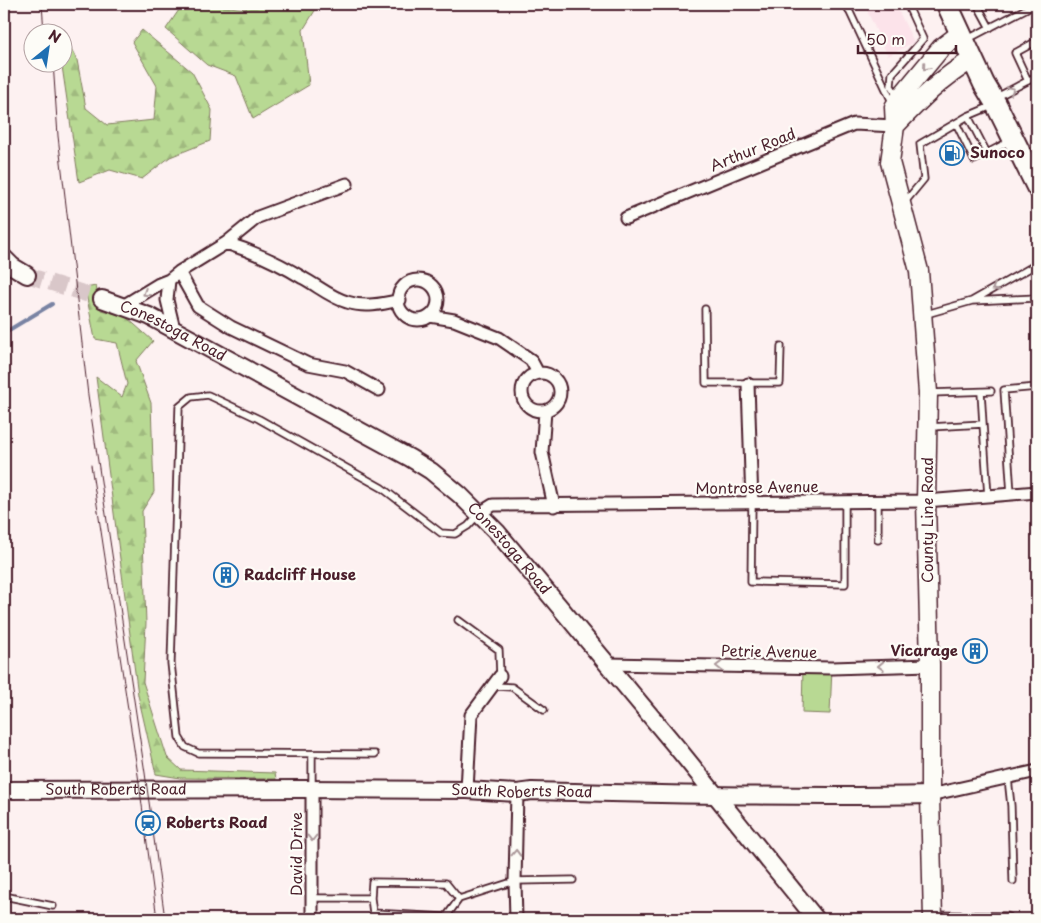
<svg xmlns="http://www.w3.org/2000/svg" width="1041" height="923" viewBox="0 0 1041 923" font-family="'Playpen Sans',sans-serif">
	<style>
		.built { fill: #fce3ea }
		.forest { fill: url(#forest-firs); stroke: #817c5f }
		.park { fill: #b8d993; stroke: #817c5f }
		.lines { fill: none; stroke-linecap: round; stroke-linejoin: round }
		.stream { stroke: #7983a3; stroke-width: 4 }
		.secondary-tunnel { stroke: #d9c7c9; stroke-width: 16; stroke-dasharray: 16 8; stroke-linecap: butt }
		.lane-casing { stroke: #4a1f2b; stroke-width: 9 }
		.street-casing { stroke: #4a1f2b; stroke-width: 15 }
		.secondary-casing { stroke: #4a1f2b; stroke-width: 20 }
		.primary-casing { stroke: #4a1f2b; stroke-width: 21 }
		.highway-casing { stroke: #4a1f2b; stroke-width: 24 }
		.lane { stroke: #fdfcf7; stroke-width: 5.5 }
		.street { stroke: #fdfcf7; stroke-width: 11 }
		.secondary { stroke: #fdfcf7; stroke-width: 16 }
		.primary { stroke: #fdfcf7; stroke-width: 18 }
		.highway { stroke: #fdfcf7; stroke-width: 20 }
		.tram { stroke: #4a1f2b; stroke-width: 1 }
		.oneway { stroke: #ac999b }
		.labels { text-anchor: middle; stroke-width: 4.5; stroke-linejoin: round; paint-order: stroke }
		.street-label { font-size: 15px; fill: #4a1f2b; stroke: #fdfcf7 }
		.poi-label { font-size: 15px; font-weight: bold; fill: #4a1f2b; stroke: #fdfcf7; text-anchor: start }
	</style>
	<defs>
		<pattern id="forest-firs" width="22" height="20" patternUnits="userSpaceOnUse" patternTransform="scale(1.25)"><rect width="22" height="20" fill="#b8d993"/><path d="M5 1l3.5 6h-7zM16 11l3.5 6h-7z" fill="#a0ba7f"/></pattern>
	</defs>
	<rect width="100%" height="100%" fill="#fdf1f1"/>
	<filter id="ink" filterUnits="userSpaceOnUse"><feTurbulence type="fractalNoise" baseFrequency=".02" numOctaves="2"/><feDisplacementMap in="SourceGraphic" scale="10" xChannelSelector="R" yChannelSelector="G"/><feConvolveMatrix kernelMatrix="1 2 1 2 8 2 1 2 1" color-interpolation-filters="sRGB"/></filter>
	<g filter="url(#ink)">
		<path class="built" d="M864 4H895L914 42 888 56Z"/>
		<path class="forest" d="M183 4 221 6 246 9 247 4H319L303 30 309 85 253 119 236 76 207 65 166 29Z
			M142 30 192 72 212 110 210 141 170 157 142 179 110 170 79 182 62 66 63 33 77 60 86 108 107 125 154 120 157 86 132 42Z
			M96 286 101 310 125 316 153 341 136 361 151 403 154 492 142 511 146 623 143 682 167 757 181 770 275 773 276 779 180 778 156 774 138 695 96 377 122 397 127 384 117 343 95 339 85 288Z"/>
		<path class="park" d="M803 667 832 668 830 714 802 713Z"/>
		<g class="lines">
			<path class="stream" d="M4 333 52 304"/>
			<path class="secondary-tunnel" d="M27 275 102 299"/>
			<defs>
				<path id="lane" d="M846 4 893 104
					M977 4 990 28
					M966 40 1035 4
					M1028 81 1015 53 1037 41
					M898 97 891 86 892 74 923 39 907 4
					M997 97 1037 76
					M968 116 994 105
					M956 123 968 116 987 153
					M905 202 924 179 920 144 956 123 974 160 1010 141
					M1037 264 972 301 1037 298
					M705 309 706 383H780L781 346
					M923 315 972 301
					M981 392 983 424
					M930 393 991 391
					M930 427 983 424 988 496
					M1011 494 1004 390 1037 387
					M752 503 751 582 845 584V502
					M878 540V501
					M458 620 499 650 500 676
					M493 686 512 687 544 710
					M375 754 198 753 185 747 179 737 171 663 179 407 191 397 208 395 259 419 382 488 441 533 455 534 468 526 478 515
					M1008 778 1011 806 1013 881
					M312 787V754
					M4 896 53 906
					M312 898H371L373 913 446 917 459 899 515 881 573 880
					M371 898 372 882 446 883 459 899
					M934 915 1006 916 1009 917 1010 919"/>
				<path id="street" d="M626 218 854 124 895 126
					M226 243C255 252 277 262 303 278 318 286 330 297 347 302 365 308 382 304 400 300
					M179 272 198 306 231 327 308 364 345 371 379 390
					M169 280 167 300 174 329
					M398 300a20 20 0 1 1 40 0a20 20 0 1 1-40 0Z
					M123 306 159 284 169 280 179 272 226 243 258 217 347 184
					M430 316 454 320 499 338 531 360 538 373
					M522 392a19 19 0 1 1 38 0a19 19 0 1 1-38 0Z
					M748 384 752 503
					M545 411 542 452 554 506
					M480 513 493 505 926 501 1037 492
					M607 664 832 668 930 665
					M467 790 471 715 500 676
					M930 795 1037 771
					M312 919V789
					M516 919 515 881 517 793"/>
				<g id="secondary">
					<path d="M4 258 12 266 27 275"/>
					<path id="s1" d="M102 299 149 316 410 458 431 471 460 495 497 532 679 750 816 919"/>
					<path id="s2" d="M4 790 300 789 467 790 517 793 532 791C665 794 797 798 930 795"/>
				</g>
				<path id="primary" d="M895 126C919 101 942 77 972 60
					M933 919 930 795V665L926 501 928 393 919 271 890 162 895 126 894 107 902 95 941 48 961 33"/>
				<path id="highway" d="M947 4 984 84 996 104 1037 187"/>
			</defs>
			<use href="#lane" class="lane-casing"/>
			<use href="#street" class="street-casing"/>
			<use href="#secondary" class="secondary-casing"/>
			<use href="#primary" class="primary-casing"/>
			<use href="#highway" class="highway-casing"/>
			<use href="#lane" class="lane"/>
			<use href="#street" class="street"/>
			<use href="#secondary" class="secondary"/>
			<use href="#primary" class="primary"/>
			<use href="#highway" class="highway"/>
			<path class="tram" d="M42 4 44 32
				M53 62 58 136 88 395 145 773 165 919
				M91 465 138 775 157 919"/>
		</g>
		<defs><path id="oneway-chevron" d="M-2-3.5L2.5 0L-2 3.5" fill="none" stroke-width="1.6" stroke-linecap="round" stroke-linejoin="round" transform="scale(1.25)"/></defs>
		<g class="oneway">
			<use href="#oneway-chevron" transform="translate(926 67) rotate(130)"/>
			<use href="#oneway-chevron" transform="translate(1011 90) rotate(-28)"/>
			<use href="#oneway-chevron" transform="translate(995 288) rotate(150)"/>
			<use href="#oneway-chevron" transform="translate(146 293) rotate(147)"/>
			<use href="#oneway-chevron" transform="translate(719 666) rotate(-179)"/>
			<use href="#oneway-chevron" transform="translate(881 666) rotate(178)"/>
			<use href="#oneway-chevron" transform="translate(312 838) rotate(90)"/>
			<use href="#oneway-chevron" transform="translate(516 853) rotate(-88)"/>
		</g>
	</g>
	<defs>
		<symbol id="fuel-ring" viewBox="-11 -11 22 22"><circle r="9.5" fill="#fdfcf7" stroke="#1f6fb2" stroke-width="1.5"/><path d="M-5.5-6h7V0h2V4h1.3V-2.5L3-4.5l.8-.8L6-3V5H2.5V1h-1V6h-7ZM-4.2-4.7v3.2H.2V-4.7Z" fill="#1f6fb2"/></symbol>
		<symbol id="building-ring" viewBox="-11 -11 22 22"><circle r="9.5" fill="#fdfcf7" stroke="#1f6fb2" stroke-width="1.5"/><path d="M-4-6H4V6H1V3H-1V6H-4ZM-2.5-4.3h1.7v1.8h-1.7ZM.8-4.3h1.7v1.8H.8ZM-2.5-1h1.7V.8h-1.7ZM.8-1h1.7V.8H.8Z" fill="#1f6fb2"/></symbol>
		<symbol id="station-ring" viewBox="-11 -11 22 22"><circle r="9.5" fill="#fdfcf7" stroke="#1f6fb2" stroke-width="1.5"/><path d="M-3-6H3Q5-6 5-4V2Q5 4 3 4L4.5 6H3L1.5 4h-3L-3 6H-4.5L-3 4Q-5 4-5 2V-4Q-5-6-3-6ZM-3.5-4v3h7v-3ZM-3.5 1v1.5H-2V1ZM2 1v1.5H3.5V1Z" fill="#1f6fb2"/></symbol>
	</defs>
	<g fill-rule="evenodd">
		<use href="#fuel-ring" x="938" y="139" width="28" height="28"/>
		<use href="#building-ring" x="212" y="561" width="28" height="28"/>
		<use href="#building-ring" x="961" y="637" width="28" height="28"/>
		<use href="#station-ring" x="134" y="809" width="28" height="28"/>
	</g>
	<g class="labels">
		<g class="street-label">
			<text transform="translate(753 150) rotate(-22)" y="5">Arthur Road</text>
			<text dy="5" stroke="none"><textPath href="#s1" startOffset="78">Conestoga Road</textPath></text>
			<text transform="translate(757 488) rotate(-1)" y="5">Montrose Avenue</text>
			<text transform="translate(928 520) rotate(-90)" y="5">County Line Road</text>
			<text dy="5" stroke="none"><textPath href="#s1" startOffset="482">Conestoga Road</textPath></text>
			<text transform="translate(769 652) rotate(1)" y="5">Petrie Avenue</text>
			<text dy="5" stroke="none"><textPath href="#s2" startOffset="112">South Roberts Road</textPath></text>
			<text dy="5" stroke="none"><textPath href="#s2" startOffset="518">South Roberts Road</textPath></text>
			<text transform="translate(297 854) rotate(-90)" y="5">David Drive</text>
		</g>
		<g class="poi-label">
			<text x="970" y="158">Sunoco</text>
			<text x="244" y="580">Radcliff House</text>
			<text x="958" y="656" text-anchor="end">Vicarage</text>
			<text x="166" y="828">Roberts Road</text>
		</g>
	</g>
	<rect width="1041" height="923" fill="none" stroke="#fdfcf7" stroke-width="20"/>
	<rect x="10" y="10" width="1021" height="903" fill="none" stroke="#4a1f2b" stroke-width="2" filter="url(#ink)"/>
	<g transform="translate(48 48) rotate(30)"><circle r="24" fill="#fdfcf7" stroke="#b5a4a5"/>
	<path d="M0-4L9 19L0 12L-9 19Z" fill="#1f6fb2"/>
	<text y="-8" font-size="14" font-weight="bold" text-anchor="middle" fill="#4a1f2b">N</text>
	</g>
	<path d="M858 45v8h98v-8" fill="none" stroke="#4a1f2b" stroke-width="2.5"/>
	<text x="866" y="45" font-size="15" fill="#4a1f2b" stroke="#fdfcf7" stroke-width="4" paint-order="stroke">50 m</text>
</svg>
